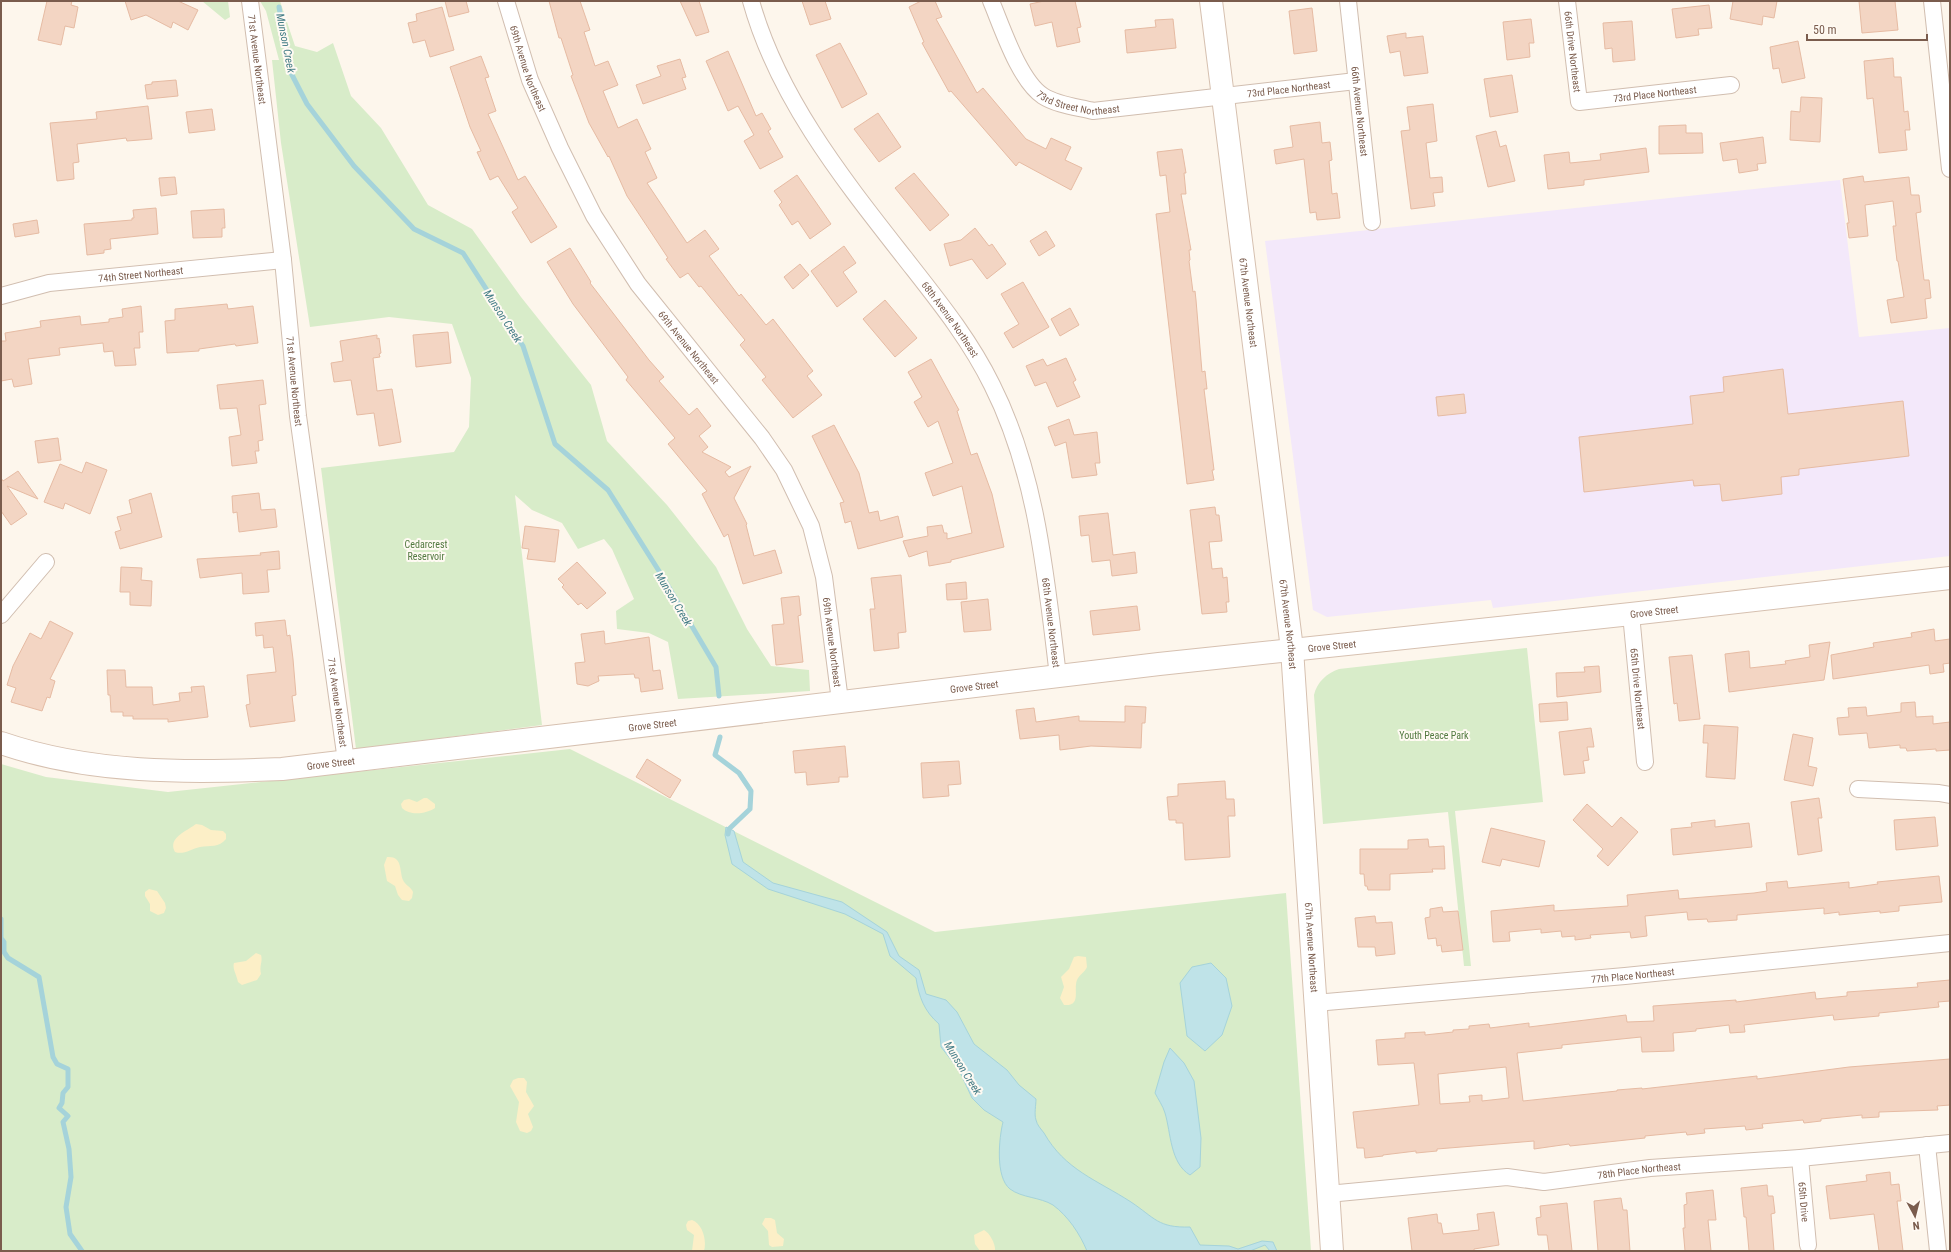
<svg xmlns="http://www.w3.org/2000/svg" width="1951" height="1252" viewBox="0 0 1951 1252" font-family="'Roboto Condensed',sans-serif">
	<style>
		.education { fill: #f3e8fa }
		.green { fill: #d8ecc9 }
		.sand { fill: #fcefc7 }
		.water { fill: #bfe3e8; stroke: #a5d3da }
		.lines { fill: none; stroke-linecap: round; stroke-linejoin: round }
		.stream { stroke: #a5d3da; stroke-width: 5 }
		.building { fill: #f3d5c3; stroke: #e6bba3; fill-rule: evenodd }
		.street-casing { stroke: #d1beb0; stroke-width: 18 }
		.secondary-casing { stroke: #d6c0b0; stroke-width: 24 }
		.street { stroke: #fff; stroke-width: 16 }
		.secondary { stroke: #fff; stroke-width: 22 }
		.labels { text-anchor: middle; stroke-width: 4; stroke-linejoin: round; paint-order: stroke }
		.street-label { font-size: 10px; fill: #7a5c4d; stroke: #fffaf3 }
		.park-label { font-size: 10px; fill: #537a41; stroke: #fffaf3 }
		.water-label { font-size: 11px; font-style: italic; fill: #437c86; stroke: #fffaf3 }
	</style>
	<rect width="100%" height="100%" fill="#fdf6ec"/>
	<path class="education" d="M1840 180 1859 337 1950 328V556L1493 608 1491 600 1327 617 1313 610 1265 241Z"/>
	<path class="green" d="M202 1H228L230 17 225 20Z
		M260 1H280L295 46 317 52 333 43 351 96 381 128 428 205 472 229 521 297 591 385 607 441 667 505 716 567 747 629 771 666 809 670 810 691 678 699 668 642 649 633 617 629 616 611 634 599 612 549 604 539 578 549 562 523 532 510 515 495 542 725 356 749 321 468 454 452 469 427 471 378 452 324 389 317 310 327 281 143 272 60H279L266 11Z
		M1527 648 1543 802 1455 811 1471 966H1464L1448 812 1323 824 1314 695C1317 682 1327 673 1339 669Z
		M570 749 935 932 1286 893 1311 1251H1V764L46 777 168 792Z"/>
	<path class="sand" d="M424 798H427L435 804V808C426 814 410 816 402 808L401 804 404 800 409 799 417 802Z
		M196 824 202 825 211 830 223 831 226 834V839C219 848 210 845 200 847 191 849 184 855 175 852 167 838 187 831 196 824Z
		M387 857C403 856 399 870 403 880 405 885 411 887 413 892L412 898 409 901 402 900 398 895 395 886 387 881 384 865Z
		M149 889 157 891 165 903 166 908 164 913 158 915 150 911V904L145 896V892Z
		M256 953 261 955C263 962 259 965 261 974L257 980 242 985 238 982C237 976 232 968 234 963L246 961Z
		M1078 956 1086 957 1087 967C1085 972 1079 975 1077 980 1073 990 1082 1006 1064 1005L1060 998 1064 987 1061 977 1069 969 1074 957Z
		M518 1078H524L527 1082 526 1092 534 1106 528 1114 533 1127 531 1131 527 1133 520 1131 516 1122 519 1102 510 1086 513 1080Z
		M765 1218H771L775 1220 777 1233 784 1239 783 1246 772 1247 769 1245 768 1231 762 1224Z
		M692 1220C703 1224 707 1241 704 1251H692L694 1235 687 1230 686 1225 688 1221Z
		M984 1230C990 1233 996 1245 995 1251H980L975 1244 974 1235Z"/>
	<path class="water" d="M726 827 734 831 743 862 773 883 842 902 887 932 899 956 919 970 926 994 946 1000 957 1012 974 1044 1007 1070 1019 1085 1036 1099C1036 1105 1034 1114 1036 1120 1037 1125 1041 1129 1044 1133 1065 1170 1097 1180 1131 1202 1155 1218 1158 1228 1190 1227L1200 1245 1229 1246 1238 1249 1262 1241 1273 1242 1277 1251H1270L1265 1245 1250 1251H1087C1080 1234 1068 1216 1053 1205 1040 1197 1022 1198 1010 1189 995 1177 999 1138 1003 1122L984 1110 972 1098 959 1070 941 1047 939 1024C924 1011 919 997 916 978L890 956 883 934 845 914 768 889 732 864 725 835Z
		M1211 963 1226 978 1232 1006 1222 1035 1205 1051 1187 1036 1180 983 1192 967Z
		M1170 1048 1184 1063 1194 1081 1201 1138 1200 1167 1190 1175C1170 1163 1171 1133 1165 1113 1163 1106 1158 1099 1155 1093L1164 1062Z"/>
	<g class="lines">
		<path class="stream" d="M279 7 290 71 307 104 354 166 414 229 463 253 523 346 555 444 608 490 664 579 716 667 719 696
			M720 737 715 755 739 773 751 791 750 809 729 829 728 834
			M1 919V938L4 942V952L8 958 39 977 53 1057 57 1064 68 1069V1087L63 1093 62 1103 59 1108 68 1116 63 1122 69 1149 71 1177 66 1207 70 1234 82 1251"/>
	</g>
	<path class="building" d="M47 1H72L71 5 78 7 74 28 65 26 61 45 38 40Z
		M125 1H178L198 10 188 30 173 22 171 28 146 15 131 20Z
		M445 1H466L469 12 449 17Z
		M549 1H580L590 30 584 32 595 66 608 61 618 85 603 91 618 128 637 119 651 149 645 152 657 178 647 183 687 243 705 230 719 249 709 256 739 296 741 294 766 325 773 319 813 371 807 376 822 395 793 418 762 380 766 377 740 345 745 340 701 286 699 287 688 273 680 278 666 259 668 258 627 196 609 156 608 157 589 123 571 76 573 75 561 38H559Z
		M680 1H699L709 32 696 36Z
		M802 1H825L831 19 810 25Z
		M921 1H935L942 17 936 19 977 93 983 88 1026 139 1046 149 1051 138 1071 147 1065 160 1082 168 1071 190 1019 162 1016 166 951 91 949 92 922 43 924 42 909 7Z
		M1044 1H1075L1081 27 1077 28 1080 42 1057 47 1052 22 1035 26 1030 4Z
		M1733 1H1777L1774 18 1763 16 1762 25 1730 19Z
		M1859 1H1895L1898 30 1862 33Z
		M1709 5 1712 28 1698 29 1699 35 1676 38 1672 9Z
		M442 7 454 50 430 57 425 40 413 43 408 23 417 21 416 14Z
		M1312 8 1317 51 1294 54 1289 11Z
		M1173 19 1176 48 1127 53 1125 30 1156 27 1155 20Z
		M1531 19 1534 43H1529L1530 57 1507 60 1503 22Z
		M1632 21 1635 60 1613 62 1612 48 1605 49 1603 23Z
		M1406 33V38L1423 36 1428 73 1404 76 1400 51 1390 53 1387 36Z
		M1798 41 1805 78 1782 83 1779 68 1773 69 1770 47Z
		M840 43 867 94 842 108 816 55Z
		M728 51 756 116 762 113 771 129 768 131 783 157 760 169 744 141 754 135 738 106 728 111 706 61Z
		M481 56 489 77 485 78 496 111 488 114 518 180 525 176 557 227 531 243 512 212 518 208 498 176 490 180 477 152 481 151 470 127 450 67Z
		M1893 58 1894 77H1901L1904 112 1908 111 1910 130H1905L1907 150 1879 153 1873 98 1867 99 1864 61Z
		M680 59 686 77 682 78 686 89 643 104 636 85 661 76 657 66Z
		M1512 75 1518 112 1490 117 1484 79Z
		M176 80 178 96 147 99 145 85 152 84V82Z
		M1801 97 1822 98 1820 142 1790 140 1791 111 1800 112Z
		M1433 104 1437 141 1426 143 1430 178 1442 177 1443 192 1433 193 1435 206 1411 209 1401 131 1410 130 1407 107Z
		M148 106 152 139 127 141 126 138 77 144 79 162 73 163 74 179 57 181 50 123 97 119 96 112Z
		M212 109 215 130 189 133 186 112Z
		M878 113 901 147 879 162 854 129Z
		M1320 122 1322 143 1330 142 1332 160 1329 161 1332 194 1337 193 1340 218 1317 220 1316 212 1310 213 1304 159 1276 164 1274 150 1293 147 1290 126Z
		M1686 125V133H1702L1703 153 1659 154V126Z
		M1496 131 1500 147 1506 145 1515 181 1488 187 1476 136Z
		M1763 137 1766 163 1757 164 1758 170 1739 173 1737 159 1723 161 1720 143Z
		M1646 148 1649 172 1584 180V185L1548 189 1544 155 1569 152 1570 163 1601 160 1600 154Z
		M1182 149 1186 173H1184L1186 194H1181L1191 250H1189L1190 260 1189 261 1193 292 1195 291 1196 300 1202 372 1205 371 1207 389H1204L1214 470H1212L1214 480 1187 484 1156 214 1170 212 1166 175 1160 176 1157 152Z
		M914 173 949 215 930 231 895 188Z
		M797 175 831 224 810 239 798 221 792 225 779 205 782 202 774 191Z
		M1863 176 1864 182 1909 177 1911 195H1919L1921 212 1916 213 1924 280H1929L1931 298 1925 299 1927 318 1891 323 1887 300 1904 297 1898 261H1897L1893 226H1896L1893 201 1865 205 1868 236 1849 238 1847 223H1849L1843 179Z
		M175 177 177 194 161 196 159 178Z
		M156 208 158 234 110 239 111 249 104 250V253L87 255 84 224 132 220V218H134L133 210Z
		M224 209 225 228H222V237L193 238 191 211Z
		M37 220 39 233 15 237 13 224Z
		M975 228 989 246 992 244 1006 264 987 279 972 259 950 266 944 244 961 240Z
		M1046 231 1055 246 1039 256 1030 241Z
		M844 246 856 263 843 272 857 292 837 307 811 271Z
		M570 248 591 282 590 283 649 360 664 377 659 381 689 415 697 408 711 426 699 436 708 447 702 452 731 467 725 472 729 477 751 466 734 498 747 524 746 525 754 556 775 550 782 573 743 584 728 534 724 537 702 494 707 491 668 444 675 438 626 380 628 377 573 304 547 262Z
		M800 264 809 275 793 289 784 277Z
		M1023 282 1049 327 1013 348 1004 333 1019 324 1001 294Z
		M885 300 917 338 895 357 863 319Z
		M227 304 228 309 253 306 258 343 236 346 235 344 199 349V351L167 353 165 321 175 320V309Z
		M141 306 143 332H139L140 348H134L136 365 115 366 113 351 104 352 103 343 59 348 60 355 28 359 32 384 14 387 12 379 1 381V341H6L5 333 41 327 40 321 80 316 81 325 109 322V319L123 317 122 309Z
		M1070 308 1079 325 1060 336 1051 319Z
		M448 332 451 363 416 367 413 335Z
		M377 335V339L379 338 381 353 379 354 380 357 373 358 377 391 392 389 401 442 379 446 374 413 357 415 351 380 334 382 331 363 343 361 340 341Z
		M1066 358 1076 380 1073 382 1080 397 1057 407 1046 382 1035 386 1026 366 1043 359 1047 366Z
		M931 359 959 410 957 411 971 455 977 453 992 494 1004 547 951 560V562L929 566 927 551 909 557 903 541 928 536 927 527 942 525 944 533H947V539L972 533 962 486 933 496 925 473 953 463 938 421 928 427 914 402 922 397 908 372Z
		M1783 369 1788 414 1903 401 1909 456 1799 469V475L1781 477 1782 494 1722 501 1720 484 1694 486 1693 480 1584 492 1579 437 1693 424 1690 396 1724 392 1723 377Z
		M263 380 266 404 259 405 263 440 258 441 259 451H255L257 463 232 466 229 437 241 435 237 408 220 409 217 385Z
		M1464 394 1466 413 1438 416 1436 397Z
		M1069 419 1074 435 1097 432 1100 463H1095L1097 475 1072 478 1066 442 1055 446 1048 427Z
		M834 425 859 473 869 513 878 511 880 521 898 516 903 537 858 549 851 521 845 523 840 503 844 502 812 436Z
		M58 438 61 460 38 463 35 441Z
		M86 462 107 470 90 514 65 503 63 509 44 502 60 464 82 473Z
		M18 471 38 499 7 486 27 514 11 525 1 511V478L3 481Z
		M151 493 162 537 120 549 115 532 121 530 117 517 132 513 129 500Z
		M259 493 261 510 275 509 277 527 239 532 237 512 233 513 232 496Z
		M1215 507 1216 515H1219L1222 541 1209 542 1212 569 1222 568 1223 578 1227 577 1229 602H1226L1227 612 1202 614 1190 510Z
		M1108 513 1113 555 1135 552 1137 573 1112 576 1110 560 1092 562 1089 535 1081 536 1079 516Z
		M525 526 559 530 555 562 527 559 529 549 522 548Z
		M279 551 280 569 267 570 269 592 243 594 242 573 200 578 197 559 261 555 260 553Z
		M577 562 606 593 587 609 581 603 578 605 562 587 564 585 558 579Z
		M121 567 142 568 141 580 152 581 151 606 130 605V592H120Z
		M901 575 906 632 898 633 899 648 874 651 870 609H875L871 578Z
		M966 582 967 599 947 600 946 584Z
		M799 596 801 615 798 616 803 662 776 665 772 625 784 624 781 598Z
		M988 599 991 630 964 632 961 602Z
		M1137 606 1140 630 1093 635 1090 611Z
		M285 620 287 636 290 635 293 659 296 695 292 696 295 721 250 727 246 705 250 704 247 675 276 672 273 647 264 648 263 635 256 636 255 623Z
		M50 621 73 633 50 679 55 681 50 698 47 697 42 711 11 702 16 688 7 685 13 666 30 633 41 639Z
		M1934 629 1935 641 1950 639V663L1943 664 1944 672 1930 674 1929 665 1833 679 1831 655 1874 647 1873 643 1912 637 1911 633Z
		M604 631 605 644 649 637 653 671 660 670 663 689 641 692 639 678H635L634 674 598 676 599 681 588 686 577 684 575 663 585 662 581 634Z
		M1830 642 1824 680 1729 692 1725 654 1749 651 1750 668 1786 664 1785 661 1810 657 1809 645Z
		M1692 655 1700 719 1679 721 1677 703 1674 704 1669 657Z
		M1599 666 1601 692 1557 697 1556 673 1585 672 1584 667Z
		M107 670H125L126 687H152L153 705 180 701 179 693 192 692 191 687 204 686 208 717 168 722V719H133V716H123V712H111L110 695H108Z
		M1567 702 1568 720 1540 722 1539 704Z
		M1915 702 1916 717 1933 716V724L1950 722V750L1936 751V749L1907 751 1906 748H1900V745L1869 748 1867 733 1839 735 1837 718 1849 717 1848 708 1866 707 1867 716 1901 712V703Z
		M1125 706 1146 707 1145 723H1142L1141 748 1091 746 1060 750 1059 735 1020 739 1016 710 1034 708 1036 722 1079 716V721L1125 722Z
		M1704 725 1738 727 1735 779 1706 777 1708 743H1703Z
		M1591 728 1594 747H1587L1589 760 1583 761 1585 773 1564 775 1559 732Z
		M1793 734 1813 738 1808 766 1817 768 1813 786 1784 780Z
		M845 746 848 777H839V782L807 785 806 772 795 773 793 751Z
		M647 759 681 780 670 798 636 777Z
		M959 761 961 784 948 785 949 796 923 798 921 763Z
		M1225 781 1226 799H1234L1235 816H1228L1230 857 1185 860 1183 823H1176V820H1169L1167 797 1178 796V784Z
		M1819 798 1822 818H1818L1822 851 1798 855 1791 802Z
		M1587 804 1612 827 1621 817 1638 832 1608 866 1597 856 1603 849 1573 820Z
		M1935 817 1938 846 1896 850 1894 820Z
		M1715 820V827L1749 823 1752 847 1673 855 1671 829 1692 827 1691 823Z
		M1491 828 1545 841 1539 867 1502 859 1500 866 1482 862Z
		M1428 839 1429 847 1444 846 1445 869H1432L1433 872 1390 874V890H1368L1367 886H1365L1364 874H1360V849H1408V840Z
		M1939 876 1942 902 1899 906V911L1880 913V911L1839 915V912L1824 914V908L1737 915V920L1708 922 1707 919 1688 920 1687 912 1645 916 1647 936 1631 938 1630 932 1590 935 1591 938 1575 940V936L1562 937 1561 931 1541 933V929L1509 932 1510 941 1493 942 1491 911 1554 905V911L1628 906 1627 895 1678 890 1679 899 1754 893 1767 891 1766 883 1787 881 1788 888 1849 882V888L1878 884 1877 882Z
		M1442 907 1443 912 1458 911 1463 950 1442 952 1441 945 1437 946 1436 938 1428 939 1425 918 1430 917V909Z
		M1375 916 1376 923 1392 922 1395 954 1376 956 1375 947H1358L1355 918Z
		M1950 980V1001L1938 1002 1939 1007 1879 1013V1016L1834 1020 1833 1015 1744 1025 1745 1032 1730 1033 1729 1025 1696 1029V1031L1673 1033 1674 1051 1642 1052 1641 1037 1562 1045V1048L1517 1053 1523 1101 1617 1091V1090L1642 1088V1089L1757 1076V1079L1849 1067 1950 1059V1105L1937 1106 1938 1110 1879 1112V1117L1862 1118V1115L1821 1119V1121L1804 1123 1803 1120 1762 1124 1763 1128 1746 1130 1745 1126 1704 1129 1705 1133 1687 1135 1686 1132 1645 1136V1138L1570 1146 1569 1144 1534 1149V1141L1437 1149V1151L1416 1153V1151L1383 1155V1156L1365 1158 1364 1148H1357L1353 1112 1419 1105 1414 1063 1378 1065 1376 1040 1405 1038V1033L1425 1032V1035L1453 1032V1030L1469 1029V1026L1489 1024 1490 1028 1529 1023V1027L1626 1015 1627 1022 1654 1021 1653 1006 1736 1000V1002L1815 992 1816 999 1847 996V992L1918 987 1917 983ZM1506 1067 1509 1098 1482 1101V1095L1469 1096 1470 1102 1440 1104 1438 1074Z
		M1890 1172 1891 1185 1899 1184 1901 1201H1897L1903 1251H1879L1874 1214 1830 1219 1826 1186 1867 1181 1866 1175Z
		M1767 1185 1768 1196H1773L1775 1213 1771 1214 1774 1251H1749L1746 1217H1744L1741 1188Z
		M1713 1190 1716 1220H1708L1711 1251H1685L1683 1228H1685L1684 1205 1687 1204 1686 1193Z
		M1621 1198 1623 1210H1627L1630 1251H1598L1594 1201Z
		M1567 1203 1572 1251H1549L1547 1235H1538L1536 1218 1541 1217 1540 1206Z
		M1494 1212 1499 1245 1474 1249V1251H1412L1408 1218 1437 1214 1438 1223H1441L1443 1234 1479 1230 1477 1214Z"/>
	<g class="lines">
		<defs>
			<g id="street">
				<path id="s1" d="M250 1 283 260 298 416 346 761"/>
				<path id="s2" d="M506 1 530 80 560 148 594 216 638 284 762 438 784 470 811 526 824 577 840 701"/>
				<path id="s3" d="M751 1C778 98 843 179 904 257 936 298 969 338 992 385 1037 474 1046 577 1058 676"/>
				<path id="s4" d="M991 1C1002 27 1019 80 1043 96 1057 105 1077 107 1093 111L1356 81"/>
				<path id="s5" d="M1348 1 1372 222"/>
				<path id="s6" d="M1567 1 1579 102 1731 85"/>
				<path d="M1932 1 1950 169"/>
				<path id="s7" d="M1 296 49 283 283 260"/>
				<path id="s8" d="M1631 614 1645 762"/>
				<path d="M1 615 46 562"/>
				<path d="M1858 789 1939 793 1950 795"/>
				<path id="s9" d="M1315 1003 1625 976 1950 943"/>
				<path d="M1927 1145 1938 1251"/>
				<path id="s10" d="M1800 1158 1808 1245"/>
				<path id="s11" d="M1328 1194 1507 1177 1544 1182 1650 1168 1800 1158 1950 1143"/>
			</g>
			<g id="secondary">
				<path id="s12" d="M1211 1 1292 649 1332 1251"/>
				<path id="s13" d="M1 743C91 774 187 773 282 769L1159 664 1631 614 1950 578"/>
			</g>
		</defs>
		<use href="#street" class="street-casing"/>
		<use href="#secondary" class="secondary-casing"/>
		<use href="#street" class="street"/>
		<use href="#secondary" class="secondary"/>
	</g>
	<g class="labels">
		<g class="street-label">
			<text dy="4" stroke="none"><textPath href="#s6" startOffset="51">66th Drive Northeast</textPath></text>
			<text dy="4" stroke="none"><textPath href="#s1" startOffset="59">71st Avenue Northeast</textPath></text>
			<text dy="4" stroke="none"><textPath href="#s2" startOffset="71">69th Avenue Northeast</textPath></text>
			<text dy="4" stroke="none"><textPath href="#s4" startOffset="359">73rd Place Northeast</textPath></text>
			<text dy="4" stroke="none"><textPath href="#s6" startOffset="178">73rd Place Northeast</textPath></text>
			<text dy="4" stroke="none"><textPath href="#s4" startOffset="146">73rd Street Northeast</textPath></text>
			<text dy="4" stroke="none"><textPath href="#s5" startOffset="111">66th Avenue Northeast</textPath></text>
			<text dy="4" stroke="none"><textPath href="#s7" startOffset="142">74th Street Northeast</textPath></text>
			<text dy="4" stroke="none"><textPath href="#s12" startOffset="304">67th Avenue Northeast</textPath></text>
			<text dy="4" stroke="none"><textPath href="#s3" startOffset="378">68th Avenue Northeast</textPath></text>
			<text dy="4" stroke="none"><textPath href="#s2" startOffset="395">69th Avenue Northeast</textPath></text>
			<text dy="4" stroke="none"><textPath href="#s1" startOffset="383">71st Avenue Northeast</textPath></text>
			<text dy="4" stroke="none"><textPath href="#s13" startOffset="1665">Grove Street</textPath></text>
			<text dy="4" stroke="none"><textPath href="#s3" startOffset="702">68th Avenue Northeast</textPath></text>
			<text dy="4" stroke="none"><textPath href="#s12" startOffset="628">67th Avenue Northeast</textPath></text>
			<text dy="4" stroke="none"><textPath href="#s2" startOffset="731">69th Avenue Northeast</textPath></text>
			<text dy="4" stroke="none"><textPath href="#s13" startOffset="1341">Grove Street</textPath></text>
			<text dy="4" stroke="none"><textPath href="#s13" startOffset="981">Grove Street</textPath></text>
			<text dy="4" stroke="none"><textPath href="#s8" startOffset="75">65th Drive Northeast</textPath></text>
			<text dy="4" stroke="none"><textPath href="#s1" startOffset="707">71st Avenue Northeast</textPath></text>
			<text dy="4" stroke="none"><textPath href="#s13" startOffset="657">Grove Street</textPath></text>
			<text dy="4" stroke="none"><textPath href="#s13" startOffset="333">Grove Street</textPath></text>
			<text dy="4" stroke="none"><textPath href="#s12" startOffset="952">67th Avenue Northeast</textPath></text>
			<text dy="4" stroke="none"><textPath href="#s9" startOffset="319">77th Place Northeast</textPath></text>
			<text dy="4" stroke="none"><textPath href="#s11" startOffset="313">78th Place Northeast</textPath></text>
			<text dy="4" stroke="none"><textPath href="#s10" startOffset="44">65th Drive</textPath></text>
		</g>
		<g class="park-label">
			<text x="426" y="548">Cedarcrest<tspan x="426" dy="12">Reservoir</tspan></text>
			<text x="1434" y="739">Youth Peace Park</text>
		</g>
		<g class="water-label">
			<text transform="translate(286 43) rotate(79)" y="4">Munson Creek</text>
			<text transform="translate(503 316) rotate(57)" y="4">Munson Creek</text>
			<text transform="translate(674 599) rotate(59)" y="4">Munson Creek</text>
			<text transform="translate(963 1068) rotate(58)" y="4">Munson Creek</text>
		</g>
	</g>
	<rect width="1951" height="1252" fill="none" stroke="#7a5c4d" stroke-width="4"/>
	<g transform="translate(1915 1216) rotate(173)" stroke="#fffaf3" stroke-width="3" paint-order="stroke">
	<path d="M0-3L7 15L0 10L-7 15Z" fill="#7a5c4d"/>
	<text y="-6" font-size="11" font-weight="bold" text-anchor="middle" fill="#7a5c4d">N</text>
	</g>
	<path d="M1807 34v6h120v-6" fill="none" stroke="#7a5c4d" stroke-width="2"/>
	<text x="1813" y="34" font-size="12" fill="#7a5c4d" stroke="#fffaf3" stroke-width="3" paint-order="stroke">50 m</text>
</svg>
